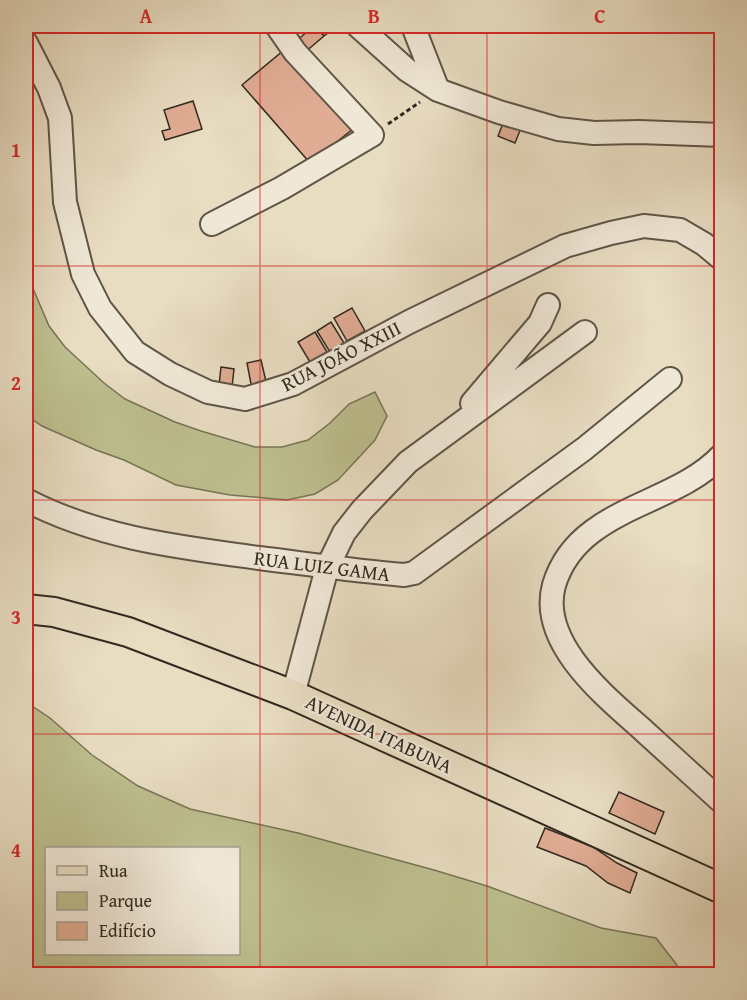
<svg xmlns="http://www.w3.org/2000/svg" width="747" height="1000" viewBox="0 0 747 1000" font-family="'Gentium Book Plus',serif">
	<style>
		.green { fill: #bdbe8e; stroke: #777457; stroke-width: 1.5; fill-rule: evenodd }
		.building { fill: #e1ac94; stroke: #312a20; stroke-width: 1.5 }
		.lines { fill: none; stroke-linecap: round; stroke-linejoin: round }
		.minor-casing { stroke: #5f5648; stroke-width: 26 }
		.major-casing { stroke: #312a20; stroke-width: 32 }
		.path { stroke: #312a20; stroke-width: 3; stroke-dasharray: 4.5 3; stroke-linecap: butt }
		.minor { stroke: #f0e8d7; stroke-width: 22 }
		.major { stroke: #e8dcc1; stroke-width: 28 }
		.grid { fill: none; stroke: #d62828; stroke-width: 1.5; stroke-opacity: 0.55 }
		.labels { text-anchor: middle; stroke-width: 4.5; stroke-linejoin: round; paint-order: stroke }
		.street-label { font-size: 20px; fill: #312a20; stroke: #f0e8d7 }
		.neatline { fill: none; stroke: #d62828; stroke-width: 2 }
		.grid-label { font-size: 20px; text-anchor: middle; font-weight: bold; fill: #d62828 }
	</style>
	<rect width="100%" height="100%" fill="#e8dcc1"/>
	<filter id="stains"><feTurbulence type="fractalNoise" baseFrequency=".00333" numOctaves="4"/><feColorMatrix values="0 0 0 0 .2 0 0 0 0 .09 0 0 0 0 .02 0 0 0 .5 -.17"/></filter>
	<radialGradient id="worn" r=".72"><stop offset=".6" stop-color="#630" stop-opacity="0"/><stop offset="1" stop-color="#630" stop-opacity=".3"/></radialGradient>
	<path class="green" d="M26 90 28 93 31 122 26 136Z
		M26 272 49 326 65 347 104 383 125 399 175 422 201 431 255 447H282L308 440 330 423 349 404 375 392 387 416 375 440 338 480 315 494 287 500 230 495 176 485 124 460 96 450 42 426 26 415Z
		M26 702 50 718 92 755 138 786 190 809 298 833 434 870 487 886 601 928 656 938 677 965 679 974H26ZM46 848H238V954H46Z"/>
	<path class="building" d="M314 26 324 36 304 53 295 42Z
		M315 26H337L324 36Z
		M284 50 353 129 310 163 242 85Z
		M193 101 202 129 165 140 162 131 170 129 164 110Z
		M504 121 521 128 515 143 498 136Z
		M352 308 365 331 347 341 334 318Z
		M331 322 344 343 330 352 317 331Z
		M315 332 327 352 310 362 298 342Z
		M261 360 267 386 252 389 247 363Z
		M221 367 234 369 232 387 219 385Z
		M619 792 664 812 655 834 609 813Z
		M545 828 593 847 617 863 637 873 630 893 608 883 586 866 537 847Z"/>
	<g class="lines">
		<defs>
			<path id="minor" d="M358 26 407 70 438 90 499 112 558 129 594 133 639 132 722 135
				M413 26 438 90
				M26 43 49 88 60 118 65 202 83 274 100 308 135 352 170 374 208 392 245 399 293 384 409 322 565 246 611 233 644 226 680 230 704 244 722 259
				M212 224 282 188 372 135 295 52 277 26
				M472 403 540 323 548 305
				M722 455C687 492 633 501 593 531 574 545 561 562 554 585 538 643 605 696 644 731 670 755 696 778 722 802
				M26 500C99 538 178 547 259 558 308 564 355 571 404 575L414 573 584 449 670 379
				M293 695 327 568 344 533 362 510 408 462 585 332"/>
			<path id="major" d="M26 609 54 612 128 632 293 695 722 889"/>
		</defs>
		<use href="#minor" class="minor-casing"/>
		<use href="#major" class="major-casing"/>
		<path class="path" d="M388 124 420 102"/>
		<use href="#minor" class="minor"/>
		<use href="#major" class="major"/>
	</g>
	<path class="grid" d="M260 26V974M487 26V974M26 266H722M26 500H722M26 734H722"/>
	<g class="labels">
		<g class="street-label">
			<text transform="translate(341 356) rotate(-27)" y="7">RUA JOÃO XXIII</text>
			<text transform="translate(322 566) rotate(7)" y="7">RUA LUIZ GAMA</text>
			<text transform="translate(379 734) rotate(25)" y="7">AVENIDA ITABUNA</text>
		</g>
	</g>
	<rect width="747" height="1000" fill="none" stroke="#e8dcc1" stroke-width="66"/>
	<rect x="45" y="847" width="195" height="108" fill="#f0e8d7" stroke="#a49c8e" stroke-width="1.5"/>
	<rect x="57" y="866" width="30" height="9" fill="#e8dcc1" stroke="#a49c8e" stroke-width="1.5"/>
	<text x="99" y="877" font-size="18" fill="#312a20">Rua</text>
	<rect x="57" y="892" width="30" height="18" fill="#bdbe8e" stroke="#a49c8e" stroke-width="1.5"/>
	<text x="99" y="907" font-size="18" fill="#312a20">Parque</text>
	<rect x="57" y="922" width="30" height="18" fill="#e1ac94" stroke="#a49c8e" stroke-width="1.5"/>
	<text x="99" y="937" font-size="18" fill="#312a20">Edifício</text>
	<rect x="33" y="33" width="681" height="934" class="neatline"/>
	<g class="grid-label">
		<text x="146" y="23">A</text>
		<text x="374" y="23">B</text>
		<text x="600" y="23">C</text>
		<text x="16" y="157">1</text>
		<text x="16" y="390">2</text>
		<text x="16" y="624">3</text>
		<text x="16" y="857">4</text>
	</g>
	<rect width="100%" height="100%" filter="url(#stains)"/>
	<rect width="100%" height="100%" fill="url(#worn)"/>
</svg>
